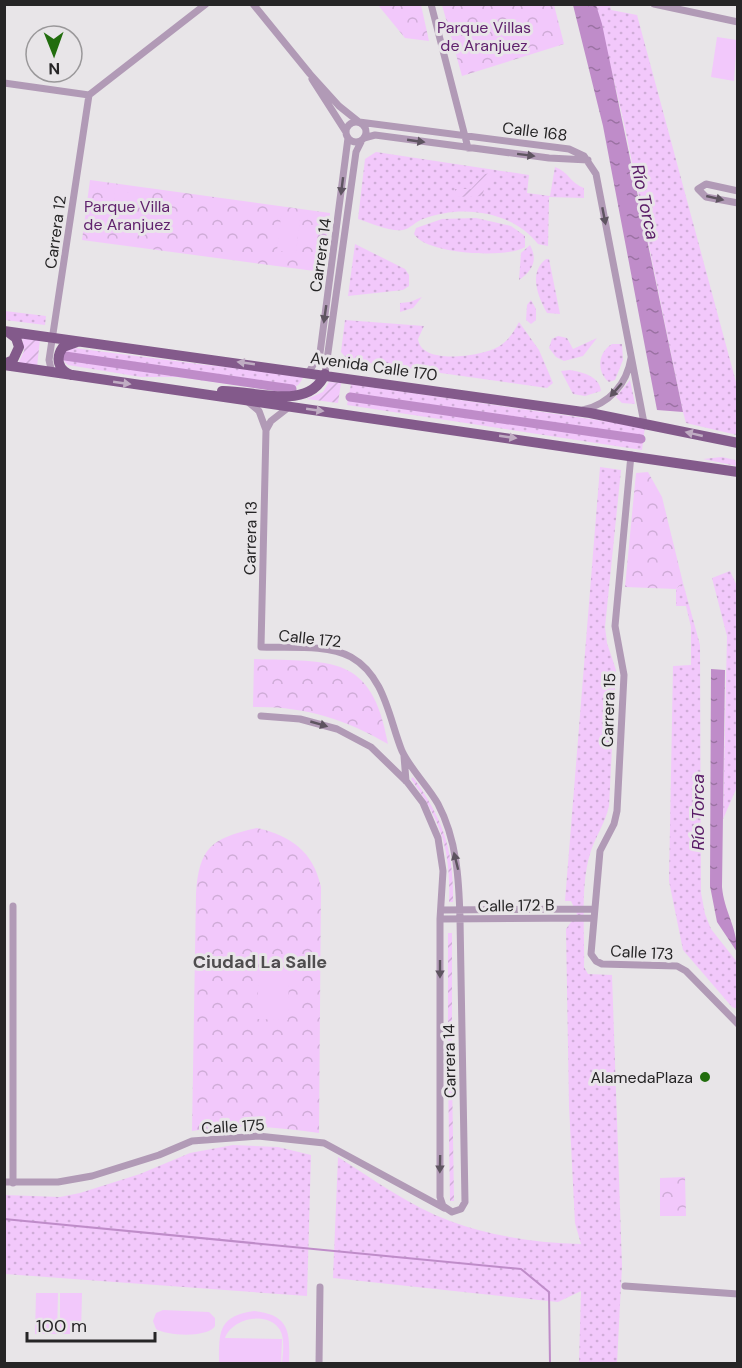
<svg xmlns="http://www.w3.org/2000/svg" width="742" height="1368" viewBox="0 0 742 1368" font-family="'DM Sans',sans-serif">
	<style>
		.grass { fill: url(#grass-dots) }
		.forest { fill: url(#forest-crowns) }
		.garden { fill: url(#garden-furrows) }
		.pitch { fill: #f2c8fb }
		.water { fill: url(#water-ripples) }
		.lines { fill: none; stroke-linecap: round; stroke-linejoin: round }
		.stream { stroke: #bf8cc9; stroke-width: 2 }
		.canal { stroke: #bf8cc9; stroke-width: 9 }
		.street { stroke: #b19ab6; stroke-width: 7 }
		.primary { stroke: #835a8b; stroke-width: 10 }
		.oneway { fill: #5e5460 }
		.oneway2 { fill: #c0adc3 }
		.poi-dot { fill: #226d0e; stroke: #e8e5e8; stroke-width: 2 }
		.labels { text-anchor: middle; stroke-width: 6; stroke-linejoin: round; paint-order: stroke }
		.park-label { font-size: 16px; fill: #60226d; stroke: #e8e5e8 }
		.street-label { font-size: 16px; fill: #262526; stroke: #e8e5e8 }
		.poi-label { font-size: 16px; fill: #262526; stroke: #e8e5e8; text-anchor: end }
		.water-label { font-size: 18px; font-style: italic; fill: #581a65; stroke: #e8e5e8 }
		.neighbourhood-label { font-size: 18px; font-weight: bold; fill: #4f4d4f; stroke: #e8e5e8 }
	</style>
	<defs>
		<pattern id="grass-dots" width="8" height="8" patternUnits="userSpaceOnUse" patternTransform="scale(1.5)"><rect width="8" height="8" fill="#f2c8fb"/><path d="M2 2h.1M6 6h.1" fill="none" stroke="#cfacd7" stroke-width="1.8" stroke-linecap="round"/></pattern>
		<pattern id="forest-crowns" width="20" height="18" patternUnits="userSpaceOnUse" patternTransform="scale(1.5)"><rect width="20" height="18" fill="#f2c8fb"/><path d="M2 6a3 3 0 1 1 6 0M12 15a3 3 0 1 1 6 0" fill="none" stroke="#cfacd7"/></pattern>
		<pattern id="garden-furrows" width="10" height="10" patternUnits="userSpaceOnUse" patternTransform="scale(1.5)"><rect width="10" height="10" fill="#f2c8fb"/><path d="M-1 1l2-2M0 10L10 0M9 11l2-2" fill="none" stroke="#cfacd7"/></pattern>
		<pattern id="water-ripples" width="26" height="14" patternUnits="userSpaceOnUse" patternTransform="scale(1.5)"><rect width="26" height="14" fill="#bf8cc9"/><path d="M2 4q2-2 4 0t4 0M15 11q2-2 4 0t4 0" fill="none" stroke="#9b72a3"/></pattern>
	</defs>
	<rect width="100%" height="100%" fill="#e8e5e8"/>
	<path class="grass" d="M596 5H610L611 10 637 15 737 386V435L686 423 683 412 624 123Z
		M376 152 529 175 527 193 550 196 555 167C568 171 571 184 584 188V198L549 197 548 246 538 244C512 211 462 204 423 219 416 221 410 229 403 230 390 232 371 223 358 219L365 159Z
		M476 218 511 226 525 236V247C507 259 425 254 414 234L416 228 442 219Z
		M355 244 405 269 409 275V286L403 290 348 296Z
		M530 245C538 260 533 270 519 280L521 253Z
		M546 259H549L560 314 547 313C538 297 528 273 546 259Z
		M422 297 413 308 400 312V303L410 302Z
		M531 300 536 309V320L531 324 526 320 527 305Z
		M5 311 46 316 45 325 5 320Z
		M345 320 424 326 418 339C421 366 482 356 498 347 508 341 514 332 519 322L539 350 553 383 547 388 348 360 341 352Z
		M558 336 567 338 573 349 597 338 583 356 564 361 556 357 549 348 552 339Z
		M612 344H622L623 360 615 380 609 382C596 372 598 352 612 344Z
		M74 348 206 365 304 374C301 386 292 391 280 391L177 377H141L68 365 62 359 64 352Z
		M570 370C583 372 600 377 601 391L585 396 573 394 561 371Z
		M630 380 635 404 622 403 616 397Z
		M351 384 645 427 642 450 347 405Z
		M722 457 735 460 737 466 703 459Z
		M600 467 621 470 605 627 607 643 616 670 609 806C605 824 595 837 590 854 580 886 585 934 584 967L588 974 612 975 622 1266 617 1363H579L581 1291 558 1302 333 1278 338 1157C374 1180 410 1206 450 1221 490 1236 538 1243 581 1244L575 1223 569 1106 566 929 577 914 571 901H565Z
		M730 571 737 586V787L723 819 727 636 712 578Z
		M683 583 700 645 701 893 705 914 711 929 737 962V1009L732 1007 683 950 669 881 673 666 691 665V627L686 606H676V589Z
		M233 1145 278 1147 311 1155 307 1296 5 1274V1195L60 1197 80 1193 140 1174 190 1153Z"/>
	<path class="forest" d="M378 5H421L429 41 405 38Z
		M442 5H554L564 44 462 76Z
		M90 180 330 213 322 272 82 240Z
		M648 472 662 497 683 583 676 589 625 587 636 473Z
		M254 659C331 662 372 653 388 744 345 719 304 706 253 707Z
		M257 828C291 836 313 851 321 887L319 1133C276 1127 236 1123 192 1131L196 894C199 847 212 838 257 828Z
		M685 1177 686 1216H660V1178Z"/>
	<path class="garden" d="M492 173V179L486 183 482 196 455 197V189H471L485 174Z
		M22 337 40 339 37 367 18 364 24 351Z
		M329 382 341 383 338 403 307 399 323 392Z
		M413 777C443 819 454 850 453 902H449C451 850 441 820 411 779Z
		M448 933H452V1067H448Z
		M448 1075H452L454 1201H450Z"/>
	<path class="pitch" d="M717 37 737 40 734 81 711 77Z
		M115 191 135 193 131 229 111 226Z
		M281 216 300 218 296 253 277 251Z
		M259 967 289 968 288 1020 257 1019Z
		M36 1293H58L57 1334H35Z
		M60 1293H82L81 1334H60Z
		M163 1310 209 1312 215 1318V1326C208 1338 167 1336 156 1329L153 1321 156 1313Z
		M254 1311C290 1315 290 1332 289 1363H282C283 1353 285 1339 280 1330 268 1310 232 1318 225 1338L282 1339 281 1363H219C219 1332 218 1316 254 1311Z"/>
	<path class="water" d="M573 5H596L602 24 683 412 657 410 603 126Z
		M711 669 725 670 722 887C724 911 738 929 737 952L717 922 710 886Z"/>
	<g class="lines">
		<path class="stream" d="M4 1219 521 1269 549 1292 550 1364"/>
		<path class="canal" d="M65 356 292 389
			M350 397 641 439"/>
		<path class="street" d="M253 4 310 74 339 106 359 122 569 149 584 156 596 174 644 423
			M431 4 468 148
			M654 4 738 22
			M312 79 346 132
			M4 83 89 95
			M89 95 206 4
			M346 132a10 10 0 1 1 20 0a10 10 0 1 1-20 0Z
			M364 138 375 135 549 158 588 160
			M738 191 706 184 698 189 706 197 738 203
			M309 372 320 353 348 138
			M52 373 49 360 89 95
			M325 374 356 152 362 140
			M247 401 259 411 266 430 261 647C288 648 327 644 351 657 385 676 389 719 402 751 411 770 428 786 438 804 457 840 459 880 460 919L465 1202 461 1209 452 1212 443 1206 440 1197V919L443 871 438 838 423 803 407 782 371 747 337 729 300 719 261 716
			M583 410C609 404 627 384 631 358
			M266 430 271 421 289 407
			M631 455 615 626 624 675 617 811 614 824 600 851 591 954 596 961 602 964 677 966 686 971 738 1024
			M404 756 406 781
			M13 906V1183
			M441 910 593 909
			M440 919 593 918
			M4 1182H58L92 1176 159 1155 192 1141 258 1136 324 1143 444 1208
			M625 1286 738 1294
			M319 1364 320 1287"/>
		<path class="primary" d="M4 331 590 413 738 443
			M4 364 13 360 19 347 16 338 8 332
			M4 365 738 472
			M71 375C58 370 55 358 63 347L77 342
			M222 391C253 390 309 412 325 374"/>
	</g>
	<defs><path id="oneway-solid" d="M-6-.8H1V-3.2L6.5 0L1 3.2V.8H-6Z" transform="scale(1.5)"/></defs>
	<g class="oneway">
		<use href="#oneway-solid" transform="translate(416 141) rotate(8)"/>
		<use href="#oneway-solid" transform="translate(526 155) rotate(7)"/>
		<use href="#oneway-solid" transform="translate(342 186) rotate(97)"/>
		<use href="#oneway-solid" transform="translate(715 198) rotate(13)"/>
		<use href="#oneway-solid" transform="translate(604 216) rotate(79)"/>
		<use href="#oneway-solid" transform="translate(325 314) rotate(98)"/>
		<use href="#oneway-solid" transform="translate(616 390) rotate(131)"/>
		<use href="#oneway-solid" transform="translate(319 724) rotate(16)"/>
		<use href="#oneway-solid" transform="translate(456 861) rotate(-104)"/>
		<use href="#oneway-solid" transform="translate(440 969) rotate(90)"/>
		<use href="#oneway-solid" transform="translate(440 1164) rotate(91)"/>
	</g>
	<g class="oneway2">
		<use href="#oneway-solid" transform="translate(246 363) rotate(-172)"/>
		<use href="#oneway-solid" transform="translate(122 383) rotate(8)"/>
		<use href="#oneway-solid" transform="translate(315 410) rotate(8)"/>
		<use href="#oneway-solid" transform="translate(694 434) rotate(-167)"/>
		<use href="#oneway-solid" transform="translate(508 437) rotate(8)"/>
	</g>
	<circle class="poi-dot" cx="705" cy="1077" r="6"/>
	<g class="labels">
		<g class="park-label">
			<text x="484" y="33">Parque Villas<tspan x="484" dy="18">de Aranjuez</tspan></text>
			<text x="127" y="212">Parque Villa<tspan x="127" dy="18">de Aranjuez</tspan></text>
		</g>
		<g class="street-label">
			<text transform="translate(535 131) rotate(7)" y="6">Calle 168</text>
			<text transform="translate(55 232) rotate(-82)" y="6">Carrera 12</text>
			<text transform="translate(320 255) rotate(-82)" y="6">Carrera 14</text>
			<text transform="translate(374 366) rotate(8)" y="6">Avenida Calle 170</text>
			<text transform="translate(250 538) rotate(-89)" y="6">Carrera 13</text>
			<text transform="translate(310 638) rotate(6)" y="6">Calle 172</text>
			<text transform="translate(608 710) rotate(-88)" y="6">Carrera 15</text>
			<text transform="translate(516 905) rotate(-1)" y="6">Calle 172 B</text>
			<text transform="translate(642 952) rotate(3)" y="6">Calle 173</text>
			<text transform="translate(449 1061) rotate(-91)" y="6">Carrera 14</text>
			<text transform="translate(233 1126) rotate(-3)" y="6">Calle 175</text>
		</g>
		<g class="poi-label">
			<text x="693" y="1083">AlamedaPlaza</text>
		</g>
		<g class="water-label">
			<text transform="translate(645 202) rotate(78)" y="6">Río Torca</text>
			<text transform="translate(698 812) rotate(-90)" y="6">Río Torca</text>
		</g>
		<g class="neighbourhood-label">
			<text x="260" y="968">Ciudad La Salle</text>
		</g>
	</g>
	<rect width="742" height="1368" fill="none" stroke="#262526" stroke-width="12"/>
	<g transform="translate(54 54) rotate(179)"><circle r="28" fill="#e8e5e8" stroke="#9a989a" stroke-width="1.5"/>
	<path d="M0-4.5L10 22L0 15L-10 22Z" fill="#226d0e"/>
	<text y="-9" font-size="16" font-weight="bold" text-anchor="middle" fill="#262526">N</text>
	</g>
	<path d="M27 1332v9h128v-9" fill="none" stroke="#262526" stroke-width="3"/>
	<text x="36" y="1332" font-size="18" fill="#262526" stroke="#e8e5e8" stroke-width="4.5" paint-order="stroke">100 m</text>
</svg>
